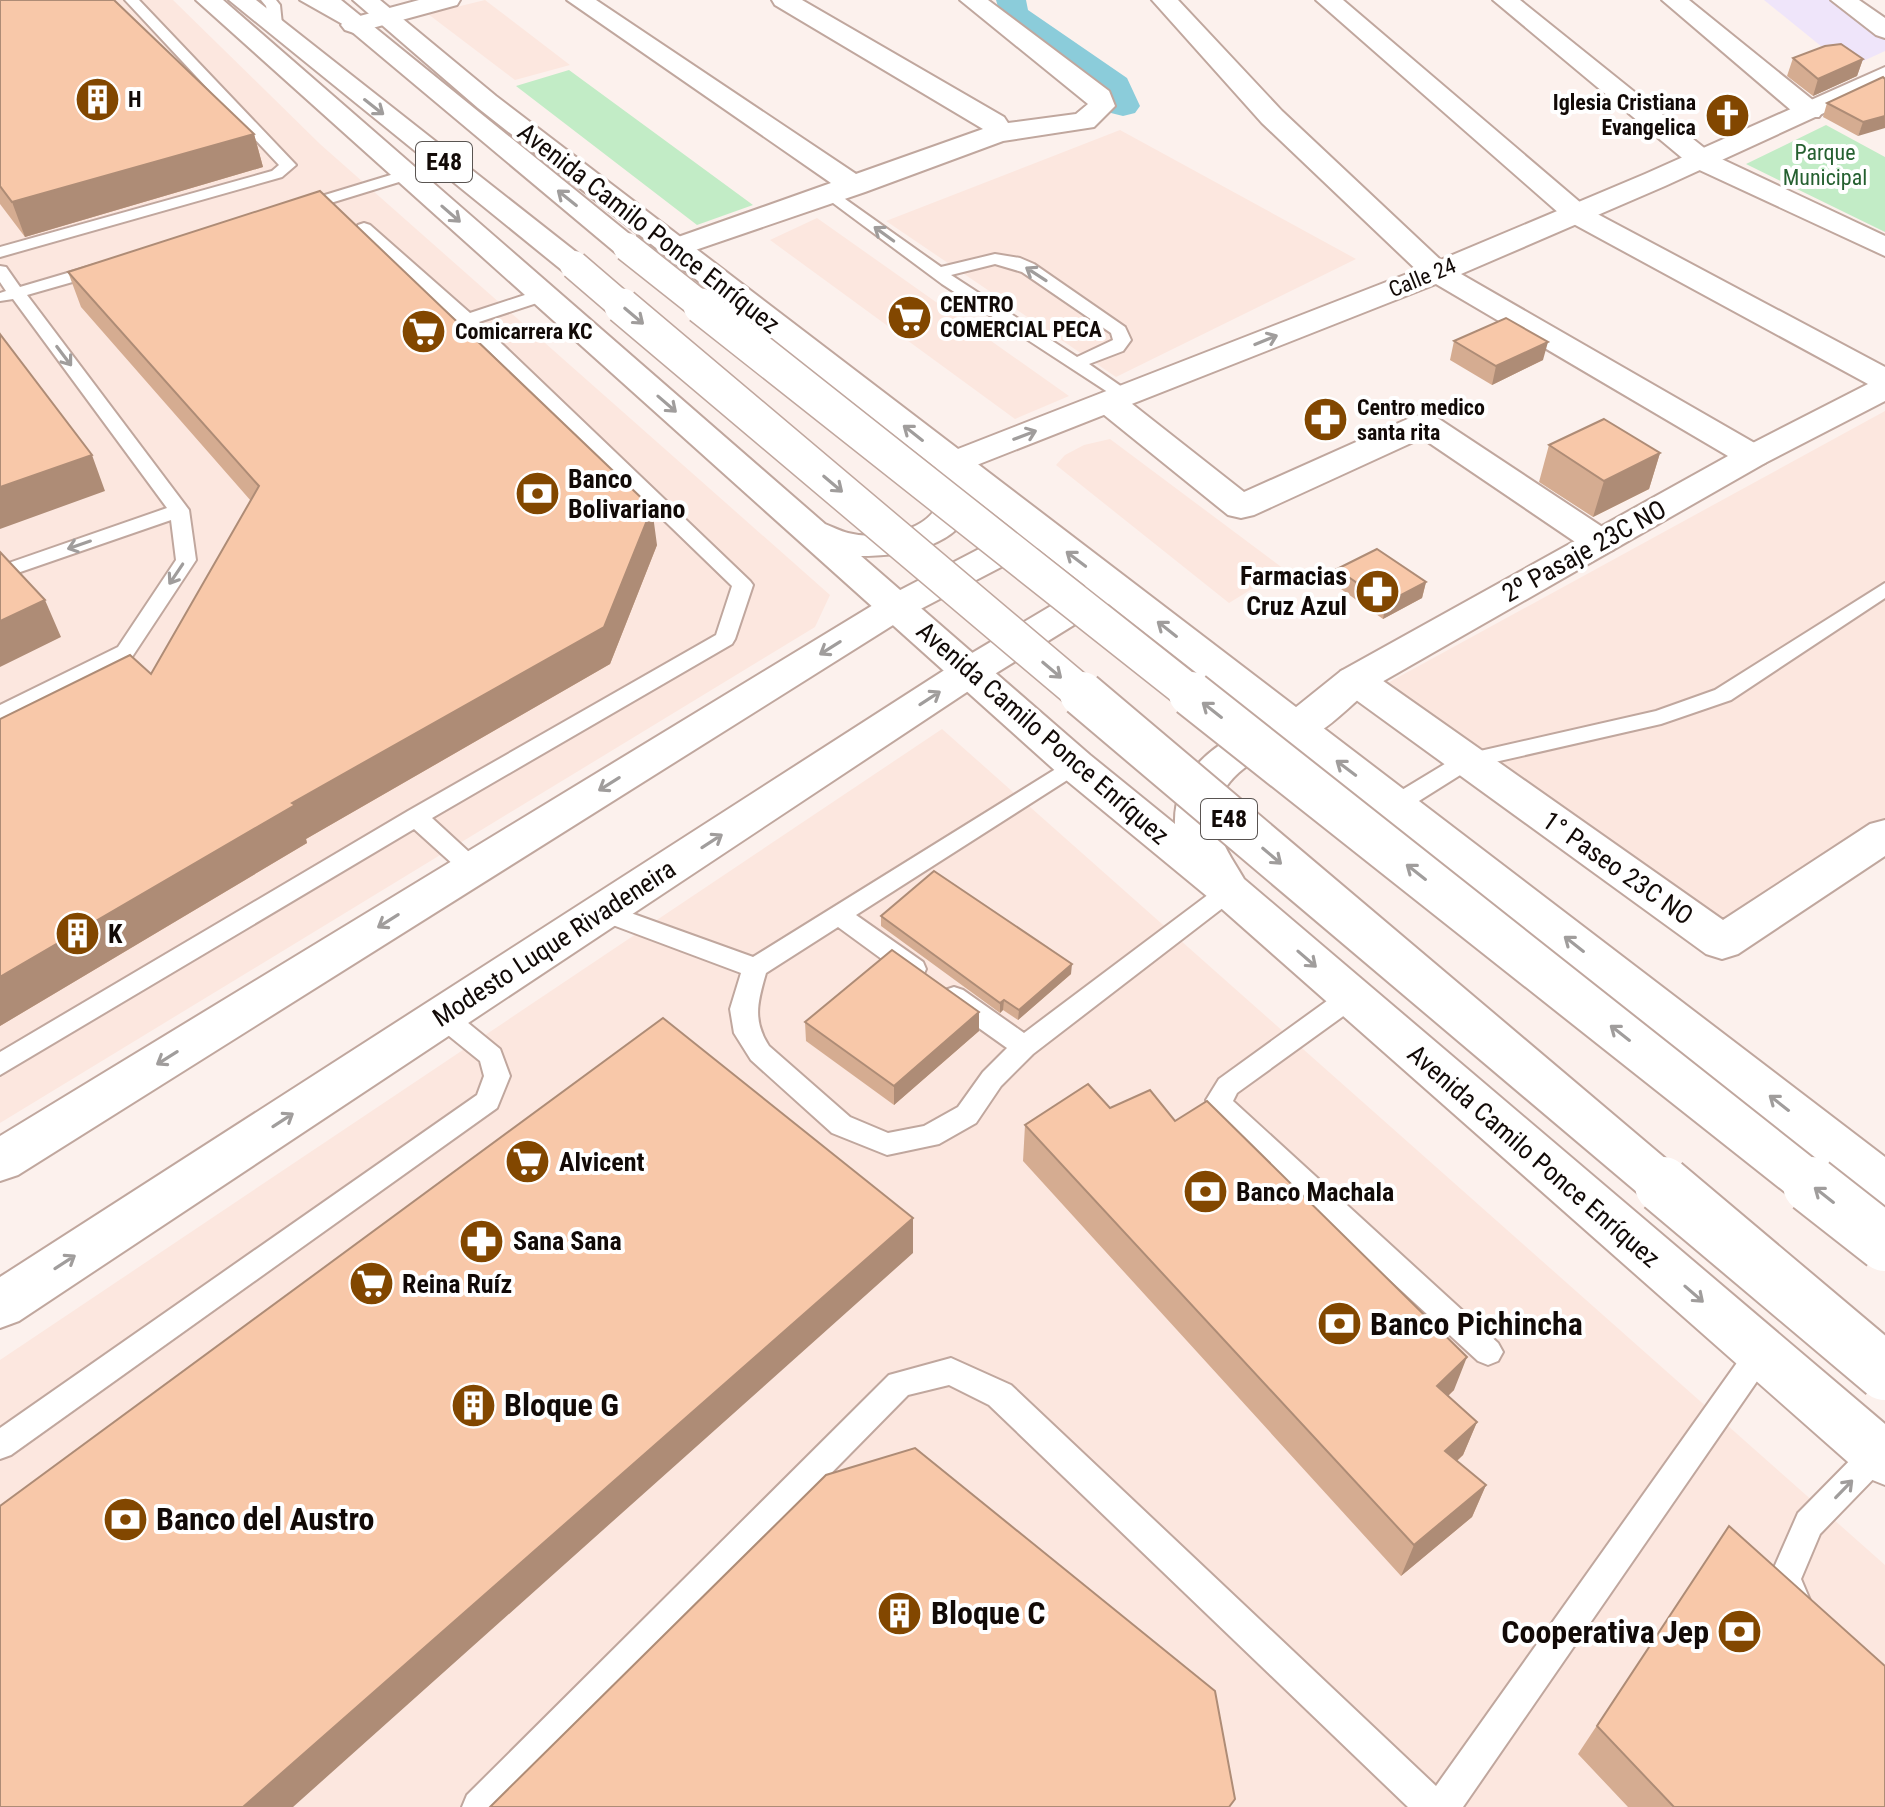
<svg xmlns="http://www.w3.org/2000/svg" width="1885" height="1807" viewBox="0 0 1885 1807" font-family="'Roboto Condensed',sans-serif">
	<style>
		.built { fill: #fce7df }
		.education { fill: #efe5fa }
		.green { fill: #c2ecc6 }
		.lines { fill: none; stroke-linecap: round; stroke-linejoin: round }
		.canal { fill: #8bccda; fill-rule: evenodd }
		.service-casing { stroke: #c0a79e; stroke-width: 4 }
		.minor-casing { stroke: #c0a79e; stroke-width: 4 }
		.tertiary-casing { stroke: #c0a79e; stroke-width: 4 }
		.secondary-casing { stroke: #c0a79e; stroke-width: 4 }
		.primary-casing { stroke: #c0a79e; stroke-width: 4 }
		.service { fill: #fff; fill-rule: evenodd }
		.minor { fill: #fff; fill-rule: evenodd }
		.tertiary { fill: #fff; fill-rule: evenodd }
		.secondary { fill: #fff; fill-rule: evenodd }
		.primary { fill: #fff; fill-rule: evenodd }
		.primary-bridge-far3-casing { stroke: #c0a79e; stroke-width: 31; stroke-linecap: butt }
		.primary-bridge-far2-casing { stroke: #c0a79e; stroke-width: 38; stroke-linecap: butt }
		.primary-bridge-far1-casing { stroke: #c0a79e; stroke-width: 48; stroke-linecap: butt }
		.primary-bridge-casing { stroke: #c0a79e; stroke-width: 60; stroke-linecap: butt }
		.primary-bridge-far3 { stroke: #fff; stroke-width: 28 }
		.primary-bridge-far2 { stroke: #fff; stroke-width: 35 }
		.primary-bridge-far1 { stroke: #fff; stroke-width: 44 }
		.primary-bridge { stroke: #fff; stroke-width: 56 }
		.wall { fill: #d5ac91 }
		.shaded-wall { fill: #ae8c76 }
		.building { fill: #f8c8a9; stroke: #ae8c76; stroke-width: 2 }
		.oneway { stroke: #a09d9c }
		.labels { text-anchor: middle; stroke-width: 8; stroke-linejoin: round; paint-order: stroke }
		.far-poi-label { font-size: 22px; font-weight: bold; fill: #120a07; stroke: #fff; text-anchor: start }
		.far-park-label { font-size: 22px; fill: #256030; stroke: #fff }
		.far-street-label { font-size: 22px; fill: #120a07; stroke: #fff }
		.shield { fill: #fff; stroke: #595451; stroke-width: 2 }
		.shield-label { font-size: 24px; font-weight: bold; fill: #120a07 }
		.street-label { font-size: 26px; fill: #120a07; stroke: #fff }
		.poi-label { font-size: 26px; font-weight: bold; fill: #120a07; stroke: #fff; text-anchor: start }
		.near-poi-label { font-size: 32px; font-weight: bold; fill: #120a07; stroke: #fff; text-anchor: start }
	</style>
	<rect width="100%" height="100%" fill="#fcf1ed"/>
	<path class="built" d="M0 0H173L320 144 830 595 815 627 0 1123Z
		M485 0 570 65 515 80 428 14Z
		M1120 130 1356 259 1116 377 886 221Z
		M817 218 1069 396 1015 419 770 240Z
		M1885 411V835L1732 946 1384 685Z
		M1110 439 1284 569 1229 603 1056 465 1065 455 1084 445Z
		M942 729 1885 1565V1807H0V1360Z"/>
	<path class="education" d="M1764 0H1833L1885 37V51L1848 68Z"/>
	<path class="green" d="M569 70 753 205 697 225 516 86Z
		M1826 125 1885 157V232L1746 164Z"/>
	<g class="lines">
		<path class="canal" d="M996 0H1026L1028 10 1127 78 1140 106 1135 113 1123 116 1111 113 1101 90 1002 21Z"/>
		<defs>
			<path id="service" d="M125 0H139L296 165 282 177 0 257V247L272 171 279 165Z
				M261 0H276L280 5 283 34 271 31 266 6Z
				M300 0H317L358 23 346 26Z
				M407 170 415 175 412 178 298 213 290 208 292 205Z
				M831 189 941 267 995 254 1020 258 1034 264 1125 327 1131 340 1123 351 1089 364 1135 396 1132 400H1120L942 284 825 197 823 194ZM995 264 1022 272 1111 333 1113 340 1077 357 951 275Z
				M364 223 370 225 470 313 537 291H549L551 295 549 299 479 322 750 581 753 585 735 639 732 644 432 818 481 863 485 869 481 875 473 877 465 875 414 829 0 1075V1052L408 811 716 635 732 586 461 324 358 231V225Z
				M98 264 106 269 104 273 27 295 189 510 196 560 132 657 0 721V705L118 647 176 560 171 520 0 579V566L167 508 13 299 0 301V293L6 291 0 282V266L6 267 20 287Z
				M1885 583V598L1731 700 1661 724 1473 767 1403 811H1387L1384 805 1387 799 1458 756 1656 711 1715 690Z
				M1075 757 1083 760 1086 765 1083 770 856 915 923 962 926 969 923 976 914 978 905 976 838 927 766 973C758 1001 752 1020 769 1046L850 1117 888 1133 924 1126 958 1107 983 1072 1007 1048 945 1004 941 997 945 990 954 987 963 990 1024 1033 1221 885 1229 882 1237 885 1241 891 1237 897 1033 1054 1001 1086 976 1123 939 1144 887 1155 832 1133 751 1060 734 1033 730 1009 741 973 594 918 591 912 594 906 603 903 753 957Z
				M1351 987 1360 990 1364 997 1360 1004 1237 1093 1233 1101 1498 1343 1503 1352 1498 1361 1488 1365 1478 1361 1216 1120 1206 1100 1219 1079 1342 990Z
				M442 1006 451 1009 500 1049 510 1076 497 1108 11 1455 0 1459V1428L477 1095 484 1076 480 1061 433 1023 429 1016 433 1009Z
				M1761 1339 1771 1343 1776 1352 1771 1361 1463 1807H1408L989 1405 949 1385 908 1395 503 1807H462L467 1795 889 1375 951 1358 1011 1385 1436 1786 1751 1343Z
				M1878 1439 1885 1442V1467L1820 1534 1801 1579 1812 1605 1807 1616 1796 1621 1785 1616 1769 1579 1798 1513 1867 1443Z"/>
			<path id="minor" d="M419 0H460L457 5 354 33 345 30 341 25 345 20Z
				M567 0H596L856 174 983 129 775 5 772 0H802L1004 117 1008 123 1076 114 1088 104 960 0H988L1109 91 1115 106 1094 127 1003 141 865 192 675 257 664 254 660 248 664 242 831 183Z
				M1152 0H1178L1282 111 1446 265 1450 271 1446 277 1435 280 1424 277 1262 123Z
				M1316 0H1343L1588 209 1885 367V401L1765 463 1753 466 1741 463 1736 456 1741 449 1868 384 1568 221Z
				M1493 0H1520L1713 155 1885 236V256L1693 167Z
				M1662 0H1689L1819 105 1823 111 1819 117H1799Z
				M1831 0H1859L1885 18V38L1876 35Z
				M1110 393 1122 396 1244 492 1412 417 1424 414 1436 417 1613 534 1618 542 1613 550 1600 553 1587 550 1422 438 1254 515 1241 518 1228 515 1098 410 1093 403 1098 396Z
				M1355 667 1369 671 1723 920 1870 824 1885 820V856L1738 954 1722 959 1706 954 1341 689 1335 680 1341 671Z"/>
			<path id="tertiary" d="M1885 67V85L1665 186 1461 274 1765 449 1770 456 1765 463C1637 536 1508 610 1380 683 1349 701 1318 750 1280 740L1274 730 1280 720 1341 671 1728 456 1436 284 964 470 952 473 940 470 935 463 940 456 1412 272 1645 174Z
				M1040 521 1053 524 1058 532 1053 540 909 615 18 1175 0 1181V1136L883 599 1027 524Z
				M1111 574 1124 578 1130 586 1124 594 985 680 19 1321 0 1328V1277L957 662 1098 578Z"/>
			<path id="secondary" d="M196 0H223L825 524C833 527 840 531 848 533 879 541 938 531 941 492 942 484 938 475 936 468L478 108 353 0H380L496 96 1885 1157V1206L1867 1200 1288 745C1250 759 1205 787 1220 834 1225 850 1236 865 1244 879L1885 1424V1485L1865 1477 1214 902 1060 775ZM975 499 1263 725C1218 738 1173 773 1175 824L1090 755 861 556C904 556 962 547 975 499Z"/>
			<path id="primary" d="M229 0H256L585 259 589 265 585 271 574 274 563 271Z
				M314 0H341L638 241 642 247 638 253 627 256 616 253Z"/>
		</defs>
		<use href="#service" class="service-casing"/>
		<use href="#minor" class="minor-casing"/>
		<use href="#tertiary" class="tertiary-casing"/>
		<use href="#secondary" class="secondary-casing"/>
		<use href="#primary" class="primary-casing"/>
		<use href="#service" class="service"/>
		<use href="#minor" class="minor"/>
		<use href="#tertiary" class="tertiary"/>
		<use href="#secondary" class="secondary"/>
		<use href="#primary" class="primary"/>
		<defs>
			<path id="primary-bridge-far3" d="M627 247 704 308
				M574 265 624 308"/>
			<path id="primary-bridge-far2" d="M622 306 1084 696
				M701 306 1194 696"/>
			<path id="primary-bridge-far1" d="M1082 694 1665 1187
				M1191 694 1814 1187"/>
			<path id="primary-bridge" d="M1663 1185 1885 1372
				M1811 1185 1885 1243"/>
		</defs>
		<use href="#primary-bridge-far3" class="primary-bridge-far3-casing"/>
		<use href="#primary-bridge-far2" class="primary-bridge-far2-casing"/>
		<use href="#primary-bridge-far1" class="primary-bridge-far1-casing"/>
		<use href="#primary-bridge" class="primary-bridge-casing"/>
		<use href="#primary-bridge-far3" class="primary-bridge-far3"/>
		<use href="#primary-bridge-far2" class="primary-bridge-far2"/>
		<use href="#primary-bridge-far1" class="primary-bridge-far1"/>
		<use href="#primary-bridge" class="primary-bridge"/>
	</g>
	<path class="wall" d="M0 0 254 134 263 167 25 237 0 204Z
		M1793 58 1863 59 1857 76 1813 96 1787 76Z
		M1883 77 1858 136 1823 117 1827 103Z
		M68 272 657 545 610 664 306 839 307 843 0 1026V719L151 674 251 501 81 307Z
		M1454 341 1543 360 1492 385 1450 360Z
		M1549 445 1660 453 1649 489 1593 517 1539 482Z
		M1337 569 1426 582 1422 598 1383 619 1334 584Z
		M881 916 1071 974 1018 1020 1003 1010 1000 1013 881 926Z
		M805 1022 979 1031 894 1105 806 1041Z
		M1175 1121 1454 1390 1448 1396 1477 1422 1463 1455 1457 1461 1486 1485 1472 1517 1401 1576 1023 1161 1025 1125Z
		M1729 1526 1885 1807H1628L1578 1754Z"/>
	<path class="shaded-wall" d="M1863 59 1857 76 1813 96 1818 79Z
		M1885 116V128L1858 136 1863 122Z
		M254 134 263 167 25 237 12 202Z
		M1548 342 1543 360 1492 385 1496 366Z
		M1660 453 1649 489 1593 517 1604 481Z
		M92 455 105 491 0 529V487Z
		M652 508 657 545 610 664 306 839 307 843 0 1026V977L292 803Z
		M1426 582 1422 598 1383 619 1386 603Z
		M45 600 61 637 0 667V621Z
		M1072 964 1071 974 1018 1020 1019 1010Z
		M1004 1000 1003 1010 1000 1013V1003Z
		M979 1012V1031L894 1105V1086Z
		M913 1218V1253L293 1807H243Z
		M1467 1357 1454 1390 1424 1419 1437 1386Z
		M1477 1422 1463 1455 1431 1484 1445 1451Z
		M1486 1485 1472 1517 1401 1576 1414 1545Z"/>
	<path class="building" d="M0 0H114L254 134 12 202 0 186Z
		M1841 44 1863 59 1818 79 1793 58 1825 46Z
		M1883 77 1885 79V116L1863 122 1827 103Z
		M320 191 652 508 604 627 292 803 295 805 0 977V719L130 655 151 674 259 486 68 272Z
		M1506 318 1548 342 1496 366 1454 341Z
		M0 334 92 455 0 487Z
		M1604 419 1660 453 1604 481 1549 445Z
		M1377 549 1426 582 1386 603 1337 569Z
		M0 552 45 600 0 621Z
		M934 871 1072 964 1019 1010 1004 1000 1000 1003 881 916Z
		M892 950 979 1012 894 1086 805 1022Z
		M663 1018 913 1218 243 1807H0V1506Z
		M1088 1084 1110 1108 1150 1090 1175 1121 1207 1101 1467 1357 1437 1386 1477 1422 1445 1451 1486 1485 1414 1545 1025 1125Z
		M915 1448 1215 1691 1235 1799 1229 1807H490L826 1475Z
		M1729 1526 1885 1666V1807H1674L1597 1726Z"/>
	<defs><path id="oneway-shaft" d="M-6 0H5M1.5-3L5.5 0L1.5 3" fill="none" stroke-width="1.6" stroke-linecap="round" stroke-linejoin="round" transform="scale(2)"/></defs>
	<g class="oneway">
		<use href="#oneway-shaft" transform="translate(374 107) rotate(38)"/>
		<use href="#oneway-shaft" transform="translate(567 198) rotate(-141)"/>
		<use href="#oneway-shaft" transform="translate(451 214) rotate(41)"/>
		<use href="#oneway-shaft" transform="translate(884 234) rotate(-144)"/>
		<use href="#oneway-shaft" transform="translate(1036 274) rotate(-147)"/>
		<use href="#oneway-shaft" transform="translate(634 316) rotate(40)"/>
		<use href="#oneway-shaft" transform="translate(1266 340) rotate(-22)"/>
		<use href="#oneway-shaft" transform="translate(64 356) rotate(53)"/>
		<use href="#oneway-shaft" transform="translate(667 404) rotate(41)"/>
		<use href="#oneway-shaft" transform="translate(913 433) rotate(-142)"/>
		<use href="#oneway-shaft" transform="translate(1025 435) rotate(-21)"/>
		<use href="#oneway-shaft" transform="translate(833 484) rotate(40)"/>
		<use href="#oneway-shaft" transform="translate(79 545) rotate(161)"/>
		<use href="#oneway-shaft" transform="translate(1076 559) rotate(-143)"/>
		<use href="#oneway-shaft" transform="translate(176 574) rotate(124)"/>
		<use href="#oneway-shaft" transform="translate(1167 629) rotate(-142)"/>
		<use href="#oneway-shaft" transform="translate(830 648) rotate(148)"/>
		<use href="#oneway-shaft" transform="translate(1052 670) rotate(40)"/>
		<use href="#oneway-shaft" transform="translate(930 698) rotate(-33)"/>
		<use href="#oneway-shaft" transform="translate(1212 710) rotate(-142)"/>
		<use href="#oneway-shaft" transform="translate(1346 768) rotate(-143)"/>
		<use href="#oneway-shaft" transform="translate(609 784) rotate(148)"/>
		<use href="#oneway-shaft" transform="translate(712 841) rotate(-33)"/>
		<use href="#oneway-shaft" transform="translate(1272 856) rotate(40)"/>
		<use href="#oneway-shaft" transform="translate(1416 872) rotate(-142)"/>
		<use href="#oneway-shaft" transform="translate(388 921) rotate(148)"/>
		<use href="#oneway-shaft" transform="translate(1574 944) rotate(-142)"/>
		<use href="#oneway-shaft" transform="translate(1307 959) rotate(41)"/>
		<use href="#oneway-shaft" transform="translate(1620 1033) rotate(-142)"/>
		<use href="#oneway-shaft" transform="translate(167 1058) rotate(148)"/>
		<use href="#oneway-shaft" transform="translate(1779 1103) rotate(-142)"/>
		<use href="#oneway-shaft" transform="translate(283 1120) rotate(-33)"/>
		<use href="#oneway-shaft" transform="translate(1824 1195) rotate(-142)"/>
		<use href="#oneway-shaft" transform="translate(65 1262) rotate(-33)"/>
		<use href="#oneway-shaft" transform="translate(1694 1294) rotate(41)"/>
		<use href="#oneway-shaft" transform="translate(1844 1489) rotate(-46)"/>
	</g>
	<defs>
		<symbol id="building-disc" viewBox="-11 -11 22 22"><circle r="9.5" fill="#824700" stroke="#fff"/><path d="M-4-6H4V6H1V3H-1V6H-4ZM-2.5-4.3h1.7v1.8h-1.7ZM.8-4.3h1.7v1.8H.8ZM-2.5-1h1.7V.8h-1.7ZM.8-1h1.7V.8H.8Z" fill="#fff"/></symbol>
		<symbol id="church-disc" viewBox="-11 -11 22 22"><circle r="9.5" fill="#824700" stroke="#fff"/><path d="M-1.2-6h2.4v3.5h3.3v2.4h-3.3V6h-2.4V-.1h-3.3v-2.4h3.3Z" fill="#fff"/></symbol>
		<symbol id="supermarket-disc" viewBox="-11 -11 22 22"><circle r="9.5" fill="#824700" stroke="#fff"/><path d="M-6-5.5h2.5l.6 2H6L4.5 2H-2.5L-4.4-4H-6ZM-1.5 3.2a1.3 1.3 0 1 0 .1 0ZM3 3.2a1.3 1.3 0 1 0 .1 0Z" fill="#fff"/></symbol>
		<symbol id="pharmacy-disc" viewBox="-11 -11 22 22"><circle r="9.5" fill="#824700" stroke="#fff"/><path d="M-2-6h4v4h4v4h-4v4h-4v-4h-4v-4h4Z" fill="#fff"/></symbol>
		<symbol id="bank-disc" viewBox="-11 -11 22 22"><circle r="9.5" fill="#824700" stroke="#fff"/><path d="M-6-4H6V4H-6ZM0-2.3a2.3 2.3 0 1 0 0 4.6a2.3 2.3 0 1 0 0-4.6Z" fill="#fff"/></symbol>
	</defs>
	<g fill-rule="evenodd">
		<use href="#building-disc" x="72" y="74" width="51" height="51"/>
		<use href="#church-disc" x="1702" y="90" width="51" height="51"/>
		<use href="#supermarket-disc" x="884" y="292" width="51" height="51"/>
		<use href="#supermarket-disc" x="398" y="306" width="51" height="51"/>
		<use href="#pharmacy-disc" x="1300" y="394" width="51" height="51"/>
		<use href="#bank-disc" x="512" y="468" width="51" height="51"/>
		<use href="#pharmacy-disc" x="1352" y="566" width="51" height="51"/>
		<use href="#building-disc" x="52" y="908" width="51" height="51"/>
		<use href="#supermarket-disc" x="502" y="1136" width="51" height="51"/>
		<use href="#bank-disc" x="1180" y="1166" width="51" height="51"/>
		<use href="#pharmacy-disc" x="456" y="1216" width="51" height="51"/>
		<use href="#supermarket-disc" x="346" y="1258" width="51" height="51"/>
		<use href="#bank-disc" x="1314" y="1298" width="51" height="51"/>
		<use href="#building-disc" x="448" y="1380" width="51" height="51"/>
		<use href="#bank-disc" x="100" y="1494" width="51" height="51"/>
		<use href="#building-disc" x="874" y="1588" width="51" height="51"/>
		<use href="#bank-disc" x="1714" y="1606" width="51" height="51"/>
	</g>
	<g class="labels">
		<g class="far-poi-label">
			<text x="128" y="107">H</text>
			<text x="1696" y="110" text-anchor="end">Iglesia Cristiana<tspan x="1696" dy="25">Evangelica</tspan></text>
			<text x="940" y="312">CENTRO<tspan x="940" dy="25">COMERCIAL PECA</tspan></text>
			<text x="455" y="339">Comicarrera KC</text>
			<text x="1357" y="415">Centro medico<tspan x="1357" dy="25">santa rita</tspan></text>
		</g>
		<g class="far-park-label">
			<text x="1825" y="160">Parque<tspan x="1825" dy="25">Municipal</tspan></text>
		</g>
		<g class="far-street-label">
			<text transform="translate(1422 277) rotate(-22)" y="8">Calle 24</text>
		</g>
		<g class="shield">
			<rect x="416" y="142" width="56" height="40" rx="6"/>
			<rect x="1201" y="799" width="56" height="40" rx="6"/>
		</g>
		<g class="shield-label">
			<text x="444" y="170">E48</text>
			<text x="1229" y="827">E48</text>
		</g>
		<g class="street-label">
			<text transform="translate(649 228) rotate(38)" y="9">Avenida Camilo Ponce Enríquez</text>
			<text transform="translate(1584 551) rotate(-29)" y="9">2º Pasaje 23C NO</text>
			<text transform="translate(1043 733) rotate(41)" y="9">Avenida Camilo Ponce Enríquez</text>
			<text transform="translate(1618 868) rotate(35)" y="9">1° Paseo 23C NO</text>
			<text transform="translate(554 943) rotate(-33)" y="9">Modesto Luque Rivadeneira</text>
			<text transform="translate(1534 1156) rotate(41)" y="9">Avenida Camilo Ponce Enríquez</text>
		</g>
		<g class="poi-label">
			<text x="568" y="488">Banco<tspan x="568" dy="30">Bolivariano</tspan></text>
			<text x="1347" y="585" text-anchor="end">Farmacias<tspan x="1347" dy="30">Cruz Azul</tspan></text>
			<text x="108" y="943">K</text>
			<text x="559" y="1171">Alvicent</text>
			<text x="1236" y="1201">Banco Machala</text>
			<text x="513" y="1250">Sana Sana</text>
			<text x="402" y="1293">Reina Ruíz</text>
		</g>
		<g class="near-poi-label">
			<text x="1370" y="1335">Banco Pichincha</text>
			<text x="504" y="1416">Bloque G</text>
			<text x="156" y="1530">Banco del Austro</text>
			<text x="931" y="1624">Bloque C</text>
			<text x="1709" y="1643" text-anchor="end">Cooperativa Jep</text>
		</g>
	</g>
</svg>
